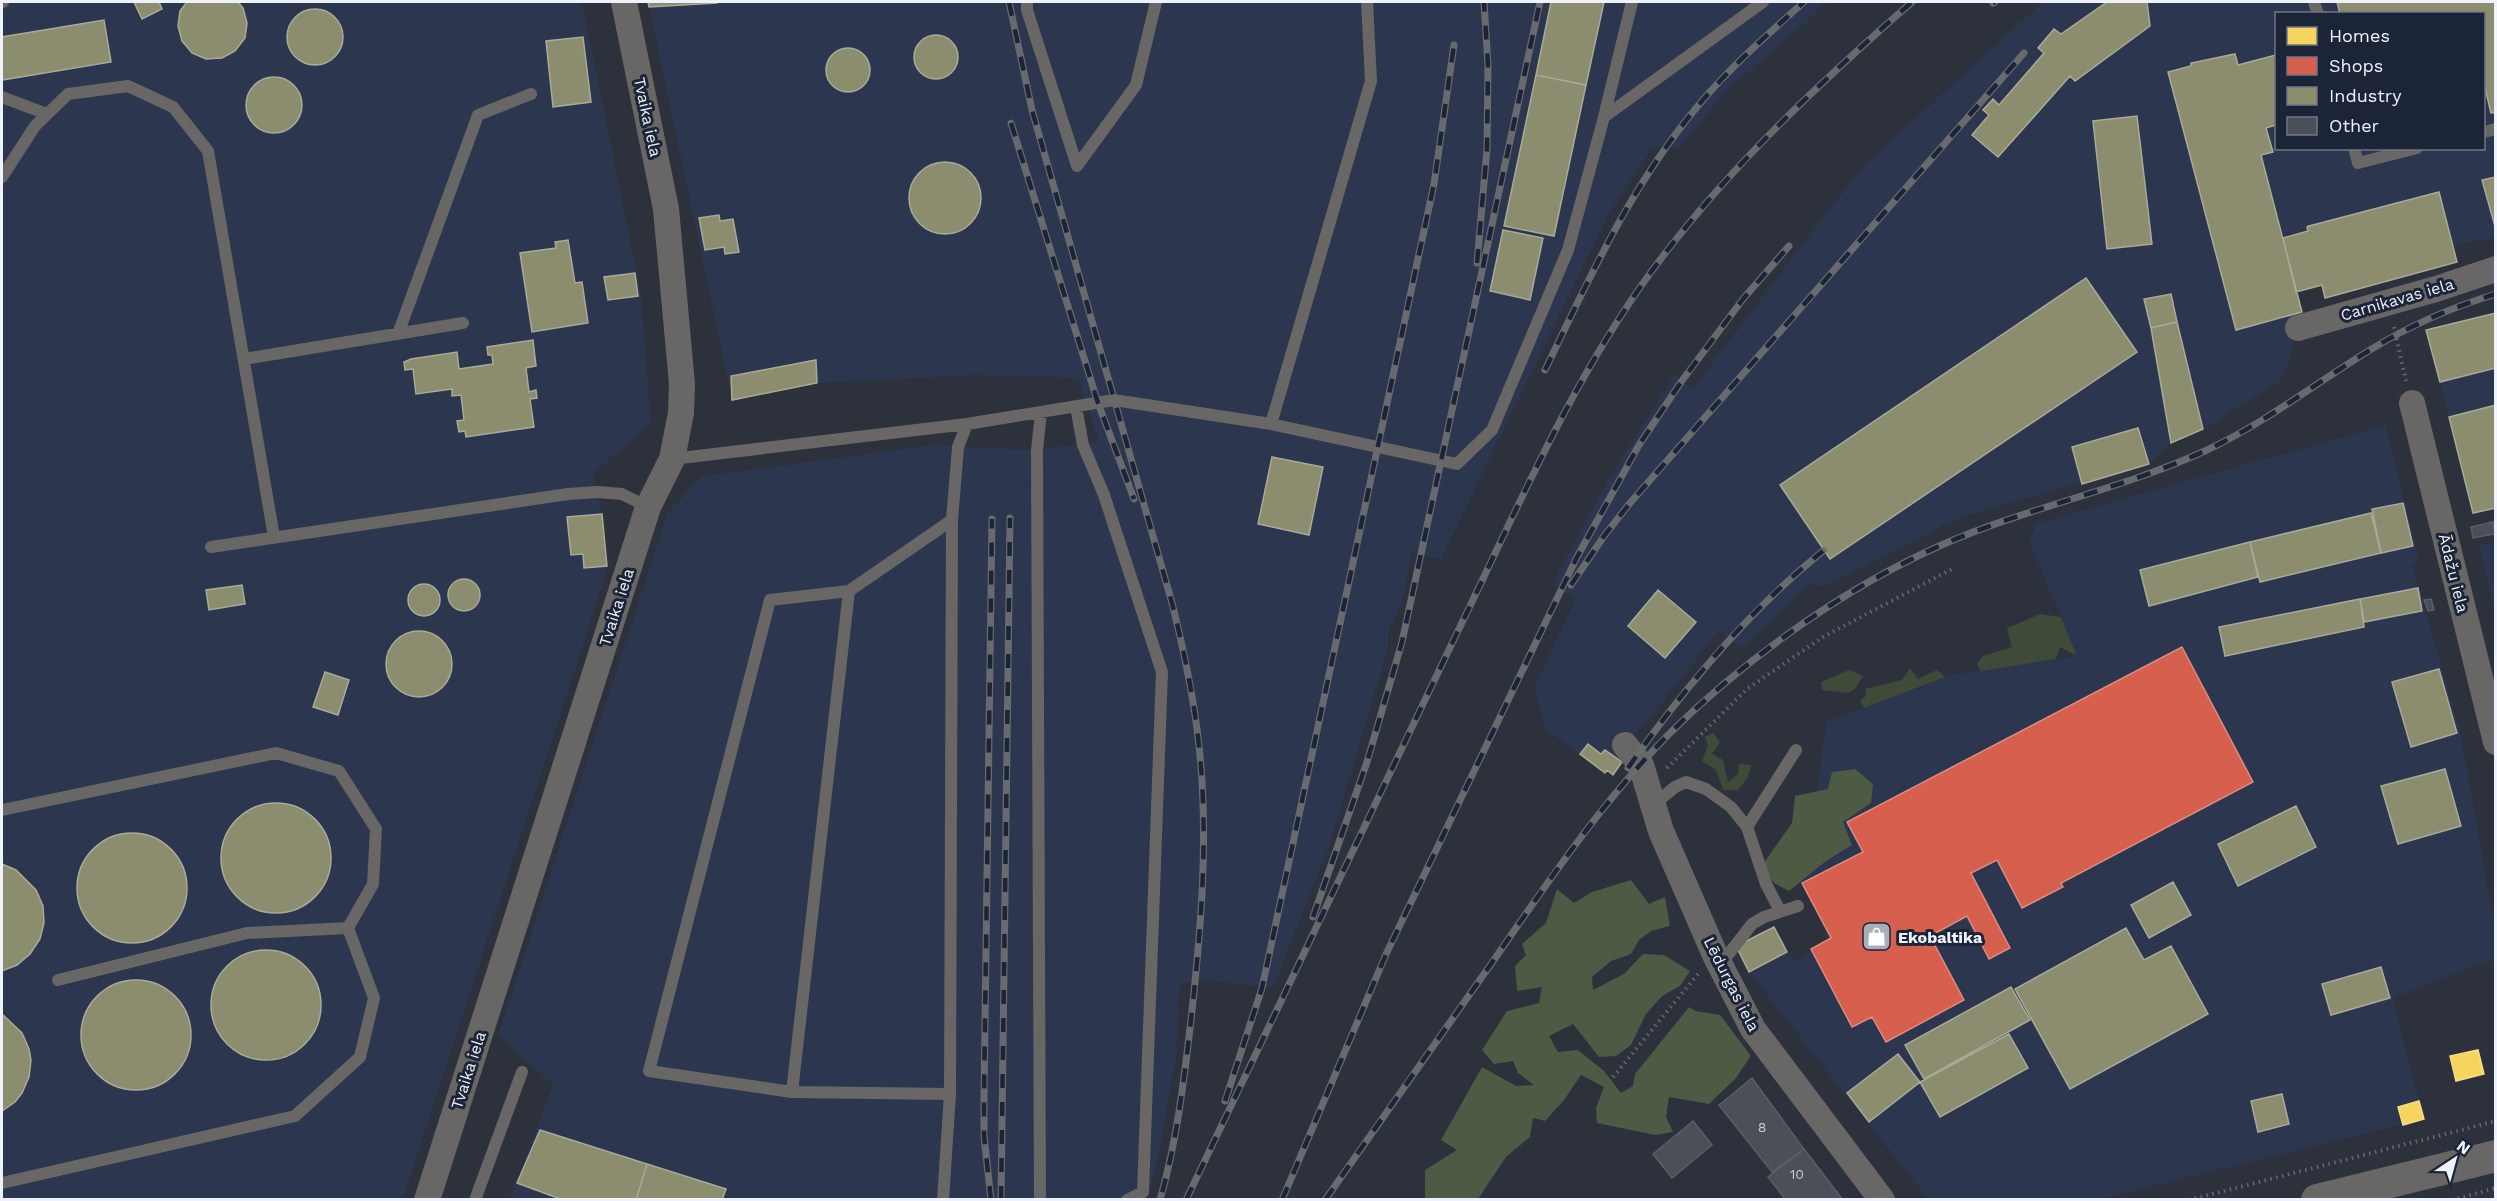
<svg xmlns="http://www.w3.org/2000/svg" width="2497" height="1201" viewBox="0 0 2497 1201" font-family="'Work Sans',sans-serif">
	<style>
		.built { fill: #2c364e; fill-rule: evenodd }
		.green { fill: #3f4a38 }
		.forest { fill: #4d5a44 }
		.homes { fill: #f6d55c; stroke: #f3de8c; stroke-width: 1.5 }
		.shops { fill: #d6604d; stroke: #dd8c82; stroke-width: 1.5 }
		.industry { fill: #8c8c6e; stroke: #a9ab99; stroke-width: 1.5 }
		.building { fill: #4b4f58; stroke: #5a5e67; stroke-width: 1.5 }
		.lines { fill: none; stroke-linecap: round; stroke-linejoin: round }
		.path { stroke: #68696c; stroke-width: 4; stroke-dasharray: 1.5 4.5; stroke-linecap: butt }
		.service { stroke: #686765; stroke-width: 12 }
		.minor { stroke: #686765; stroke-width: 26 }
		.tertiary { stroke: #686765; stroke-width: 32 }
		.rail-casing { stroke: #686a6e; stroke-width: 7 }
		.rail { stroke: #1c2438; stroke-width: 4.5; stroke-dasharray: 14; stroke-linecap: butt }
		.labels { text-anchor: middle; stroke-width: 6; stroke-linejoin: round; paint-order: stroke }
		.number-label { font-size: 14px; fill: #c4c9d4 }
		.street-label { font-size: 16px; fill: #edf2fd; stroke: #1c2438 }
		.poi-label { font-size: 16px; font-weight: bold; fill: #edf2fd; stroke: #1c2438; text-anchor: start }
	</style>
	<rect width="100%" height="100%" fill="#2c313c"/>
	<path class="built" d="M2 2H582L641 293 651 424 593 473 602 514 607 566 604 580 403 1199 2 1200Z
		M648 2H1826L1813 16 1727 90 1679 149 1667 146 1651 149 1608 215 1441 559 1412 553 1402 604 1388 631V649L1330 844 1273 988 1210 981 1180 983 1176 1058 1156 1169 1147 1199H510L553 1085 498 1035 668 512 702 476 940 444 958 447 1037 450 1099 441 1078 378 981 375 817 383 732 400Z
		M2043 2H2495V237L2454 245 2457 262 2437 268 2325 298 2322 285 2297 291 2302 312 2290 360 2280 381 2203 429 2171 443 2149 464 1958 518 1823 587 1810 583 1741 649 1720 630 1605 773 1546 729 1534 687 1576 599 1552 584 1610 477 1675 374 1681 382 1693 388 1860 169ZM2276 14H2484V148H2276Z
		M2495 368V511L2473 513 2440 382Z
		M2386 425 2419 562 2413 566 2461 735 2495 928V958L2393 998 2424 1119 2100 1199H1928L1749 972 1787 952 1795 961 1831 938 1784 850 1816 800 1826 722 1951 675 2077 656 2029 541 2037 523Z
		M2495 542H2496L2495 610 2478 545Z"/>
	<path class="green" d="M2040 614 2061 617 2077 656 2060 647 2056 659 1981 671 1977 664 1983 656 2012 647 2007 628Z
		M1910 668 1918 679 1937 670 1945 677 1864 708 1860 701 1866 696 1865 689 1902 680Z
		M1849 670 1863 676 1856 688 1848 693 1822 690 1821 682Z
		M1713 733 1720 742 1712 754 1723 760 1728 782 1738 774 1739 764 1751 765 1748 777 1738 790H1723L1716 770 1702 761 1708 746 1705 737Z"/>
	<path class="forest" d="M1855 769 1873 784 1871 803 1843 822 1852 845 1826 861 1789 891 1774 883 1761 867 1792 823 1795 796 1828 789 1832 772Z
		M1631 880 1649 904 1665 897 1670 926 1651 931 1639 940 1631 954 1611 961 1592 977 1593 990 1624 974 1643 954 1664 955 1690 971 1680 986 1662 996 1646 1014 1631 1045 1616 1056 1599 1057 1573 1024 1549 1036 1558 1052 1578 1050 1604 1071 1621 1093 1633 1086 1635 1074 1689 1007 1695 1011 1720 1015 1751 1056 1735 1079 1709 1104 1669 1097 1666 1117 1673 1132 1655 1135 1597 1123 1596 1108 1604 1087 1581 1075 1564 1100 1545 1121 1533 1118 1530 1137 1506 1157 1478 1199H1425V1170L1457 1150 1441 1140 1482 1067 1516 1086 1534 1085 1518 1073 1513 1061 1494 1064 1482 1050 1507 1011 1539 1003 1542 987 1517 991 1515 966 1526 955 1522 944 1546 923 1557 889 1574 903 1592 892Z"/>
	<path class="homes" d="M2478 1050 2484 1074 2456 1081 2450 1056Z
		M2419 1101 2424 1119 2403 1125 2398 1107Z"/>
	<path class="shops" d="M2182 647 2253 782 2061 883 2063 887 2022 908 1997 860 1971 873 2010 948 1989 959 1967 916 1930 936 1964 1000 1886 1042 1872 1017 1852 1027 1811 949 1831 938 1802 883 1863 852 1847 822Z"/>
	<path class="industry" d="M134 2H159L162 9 142 19Z
		M187 2H238L243 8 247 23 245 38 235 51 222 58 206 59 192 53 182 41 178 26 180 11Z
		M648 2H717V3L649 7Z
		M1551 2H1604L1586 85 1536 75Z
		M2107 2H2147L2150 26 2075 81 2070 76 1998 157 1972 135 1989 115 1983 110 1993 99 1999 105 2044 53 2038 48 2054 29 2061 34Z
		M2337 2H2496V112L2491 113 2484 84V14H2340Z
		M287 37a28 28 0 1 1 56 0a28 28 0 1 1-56 0Z
		M104 20 111 62 2 80V37Z
		M914 57a22 22 0 1 1 44 0a22 22 0 1 1-44 0Z
		M583 37 591 102 553 107 546 41Z
		M826 70a22 22 0 1 1 44 0a22 22 0 1 1-44 0Z
		M2235 54 2238 65 2276 55V125L2266 128 2273 152 2261 155 2302 312 2236 330 2168 72 2191 66V63Z
		M1536 75 1586 85 1554 236 1504 226Z
		M246 105a28 28 0 1 1 56 0a28 28 0 1 1-56 0Z
		M2137 116 2152 244 2107 249 2093 121Z
		M909 198a36 36 0 1 1 72 0a36 36 0 1 1-72 0Z
		M2496 177V230L2482 180Z
		M2439 192 2457 262 2325 298 2322 285 2296 292 2283 238 2308 231 2307 227 2309 226Z
		M719 215 720 221 733 219 739 252 725 254 724 247 705 250 699 218Z
		M1503 230 1543 238 1530 300 1490 291Z
		M568 240 575 283 582 282 588 323 532 332 520 253 556 248 555 242Z
		M635 273 638 296 608 300 604 277Z
		M2086 278 2137 352 1830 559 1780 485Z
		M2171 294 2177 322 2151 328 2144 299Z
		M2496 313V368L2440 382 2426 330Z
		M2177 322 2203 429 2171 443 2151 328Z
		M533 340 536 366 526 368 529 392 536 390 537 398 530 399 534 427 466 437 465 431 459 432 457 421 464 420 461 395 452 396V389L416 394 413 369 405 370 404 362 411 359 457 352 459 369 493 364 492 355H488L487 347Z
		M816 360 817 383 732 400 731 376Z
		M2496 405V508L2473 513 2449 417Z
		M2138 428 2149 464 2082 484 2072 447Z
		M1272 457 1323 467 1309 535 1258 524Z
		M2403 503 2413 546 2381 553 2372 509Z
		M2371 513 2381 553 2260 582 2250 542Z
		M602 514 607 566 584 568 583 554 571 555 567 517Z
		M2250 542 2258 577 2149 606 2140 570Z
		M448 595a16 16 0 1 1 32 0a16 16 0 1 1-32 0Z
		M408 600a16 16 0 1 1 32 0a16 16 0 1 1-32 0Z
		M242 585 245 604 209 610 206 590Z
		M2418 588 2422 611 2364 622 2360 599Z
		M1658 590 1696 622 1665 658 1628 626Z
		M2360 599 2364 627 2225 656 2219 627Z
		M386 664a33 33 0 1 1 66 0a33 33 0 1 1-66 0Z
		M2439 669 2457 733 2411 747 2392 682Z
		M325 672 349 680 338 715 313 707Z
		M1588 744 1601 754 1605 750 1622 762 1613 775 1607 770 1605 773 1580 754Z
		M2445 769 2461 826 2398 844 2381 786Z
		M221 858a55 55 0 1 1 110 0a55 55 0 1 1-110 0Z
		M2296 806 2316 847 2238 886 2218 844Z
		M77 888a55 55 0 1 1 110 0a55 55 0 1 1-110 0Z
		M2 864 16 870 36 890 43 906 44 923 40 939 30 954 17 965 2 971Z
		M2173 882 2191 915 2149 938 2131 905Z
		M1774 927 1787 952 1749 972 1736 946Z
		M2126 928 2144 960 2171 946 2208 1014 2070 1089 2015 989Z
		M211 1005a55 55 0 1 1 110 0a55 55 0 1 1-110 0Z
		M2381 967 2390 998 2331 1015 2322 984Z
		M81 1035a55 55 0 1 1 110 0a55 55 0 1 1-110 0Z
		M2011 987 2030 1020 1924 1079 1905 1045Z
		M2 1014 22 1033 29 1049 31 1060 29 1077 22 1093 15 1102 2 1111Z
		M2009 1034 2028 1068 1940 1117 1920 1082Z
		M1898 1054 1920 1082 1869 1122 1847 1093Z
		M2282 1094 2289 1124 2258 1132 2251 1101Z
		M540 1130 647 1164 636 1200H563L517 1183Z
		M647 1164 726 1189 722 1200H636Z"/>
	<path class="building" d="M2493 522 2495 534 2473 538 2471 527Z
		M2431 599 2434 610 2428 611 2424 600Z
		M1752 1078 1804 1149 1772 1172 1719 1105Z
		M1693 1121 1712 1145 1672 1178 1653 1154Z
		M1804 1149 1843 1200H1786L1768 1177Z"/>
	<g class="lines">
		<path class="path" d="M2394 327 2406 381
			M1667 768 1747 689 1823 637 1952 569
			M1613 1077 1698 974
			M2189 1200 2496 1121
			M2452 1200 2496 1188"/>
		<path class="service" d="M2 2H3
			M1027 2V10L1077 166 1136 85 1156 2
			M2314 2 2318 14
			M2 97 47 114
			M1604 117 1763 2
			M2484 132 2496 129
			M2354 148 2358 163 2417 148
			M2 177 35 126 68 94 128 86 173 107 208 151 274 537
			M398 334 478 115 531 94
			M244 359 463 323
			M1076 407 1083 445 1104 495 1162 672 1143 1192 1127 1200
			M1271 424 1371 81 1367 2
			M672 459 967 424 1114 400 1271 424 1457 464 1492 430 1568 250 1604 117 1632 2
			M211 547 568 494 597 492 622 494 648 507
			M849 591 770 600 649 1071 792 1092 950 1094 952 520 958 447 967 424
			M1653 805 1675 787 1686 782 1706 789 1731 807 1747 827 1766 884 1780 911
			M2 810 276 753 339 771 376 829 373 884 348 928 247 933 58 980
			M1747 827 1796 750
			M1720 965 1752 924 1764 917 1798 906
			M792 1092 849 591 952 520
			M2 1183 295 1116 360 1057 374 998 348 928
			M475 1200 522 1072
			M943 1200 950 1094
			M1040 1200 1037 450 1041 413"/>
		<path class="minor" d="M2298 328 2436 289 2496 269
			M2412 403 2496 742
			M1625 745 1641 765 1661 831 1716 957 1753 1029 1882 1200
			M427 1200 648 507 672 459 681 413 682 384 666 209 624 2"/>
		<path class="tertiary" d="M2317 1200 2496 1156"/>
		<defs>
			<path id="rail" d="M1009 2 1032 110 1172 603C1184 651 1194 698 1199 746 1209 837 1201 930 1191 1020 1184 1080 1177 1141 1160 1200
				M1993 3 1995 2
				M1011 123 1098 403 1134 499
				M1477 263 1487 149 1488 65 1484 2
				M1545 370C1590 277 1630 187 1697 107 1729 68 1767 35 1804 2
				M1571 585 1604 536 1630 503 2024 53
				M1628 768C1684 688 1747 612 1823 551
				M1313 917 1367 762 1402 642 1540 2
				M1225 1101 1262 988 1434 184 1454 45
				M991 1200 984 1136V1096L992 519
				M1001 1200 1010 518
				M1186 1200C1276 1012 1366 823 1456 635 1516 512 1570 383 1651 272 1726 170 1817 85 1912 2
				M1282 1200 1387 952 1577 557 1639 445 1681 382 1743 299 1789 246
				M1325 1200C1378 1124 1431 1049 1484 974 1542 891 1599 804 1671 732 1740 664 1832 597 1920 555 2012 510 2114 493 2207 450 2265 423 2316 383 2370 350 2409 326 2452 307 2496 294"/>
		</defs>
		<use href="#rail" class="rail-casing"/>
		<use href="#rail" class="rail"/>
	</g>
	<defs>
		<symbol id="shop-square" viewBox="-11 -11 22 22"><rect x="-9" y="-9" width="18" height="18" rx="4" fill="#a9aeb9" stroke="#1c2438"/><path d="M-5-2.5h2.3a2.7 3.5 0 0 1 5.4 0H5L5.5 6h-11ZM-1.5-2.5h3a1.5 2.3 0 0 0-3 0Z" fill="#fff"/></symbol>
	</defs>
	<g fill-rule="evenodd">
		<use href="#shop-square" x="1860" y="920" width="33" height="33"/>
	</g>
	<g class="labels">
		<g class="number-label">
			<text x="1762" y="1132">8</text>
			<text x="1797" y="1179">10</text>
		</g>
		<g class="street-label">
			<text transform="translate(648 117) rotate(78)" y="6">Tvaika iela</text>
			<text transform="translate(2397 299) rotate(-16)" y="6">Carnikavas iela</text>
			<text transform="translate(2454 573) rotate(76)" y="6">Ādažu iela</text>
			<text transform="translate(616 607) rotate(-72)" y="6">Tvaika iela</text>
			<text transform="translate(1732 984) rotate(63)" y="6">Lēdurgas iela</text>
			<text transform="translate(468 1070) rotate(-72)" y="6">Tvaika iela</text>
		</g>
		<g class="poi-label">
			<text x="1898" y="943">Ekobaltika</text>
		</g>
	</g>
	<rect width="2497" height="1201" fill="none" stroke="#edf2fd" stroke-width="6"/>
	<rect x="2275" y="12" width="210" height="138" fill="#1c2438" stroke="#707687" stroke-width="1.5"/>
	<rect x="2287" y="27" width="30" height="18" fill="#f6d55c" stroke="#707687" stroke-width="1.5"/>
	<text x="2329" y="42" font-size="18" fill="#edf2fd">Homes</text>
	<rect x="2287" y="57" width="30" height="18" fill="#d6604d" stroke="#707687" stroke-width="1.5"/>
	<text x="2329" y="72" font-size="18" fill="#edf2fd">Shops</text>
	<rect x="2287" y="87" width="30" height="18" fill="#8c8c6e" stroke="#707687" stroke-width="1.5"/>
	<text x="2329" y="102" font-size="18" fill="#edf2fd">Industry</text>
	<rect x="2287" y="117" width="30" height="18" fill="#4b4f58" stroke="#707687" stroke-width="1.5"/>
	<text x="2329" y="132" font-size="18" fill="#edf2fd">Other</text>
	<g transform="translate(2455 1159) rotate(36)" stroke="#1c2438" stroke-width="4.5" paint-order="stroke">
	<path d="M0-4.5L10 22L0 15L-10 22Z" fill="#edf2fd"/>
	<text y="-9" font-size="16" font-weight="bold" text-anchor="middle" fill="#edf2fd">N</text>
	</g>
</svg>
